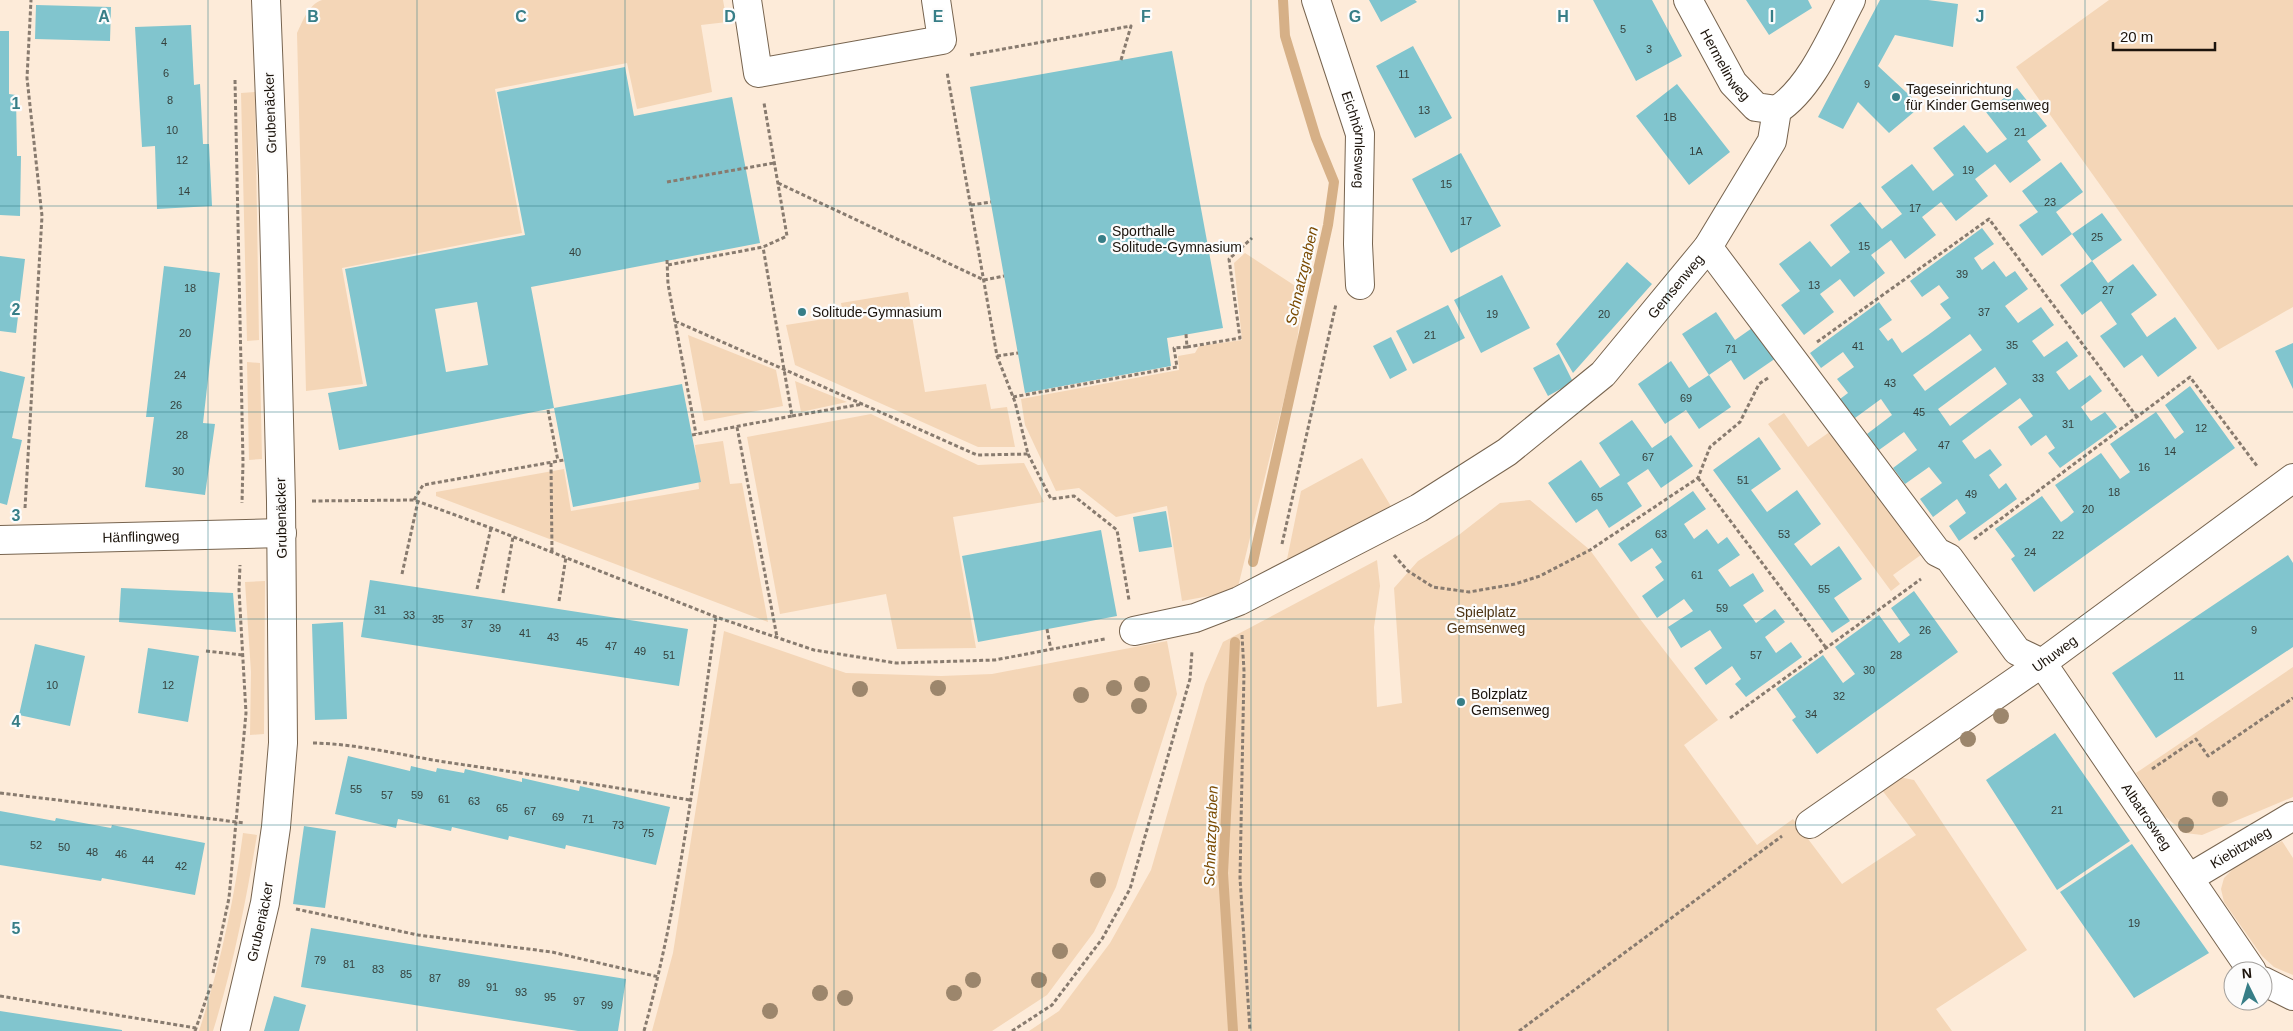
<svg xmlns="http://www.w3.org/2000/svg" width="2293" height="1031" viewBox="0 0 2293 1031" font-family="Arial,sans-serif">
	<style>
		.green { fill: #f4d6b7 }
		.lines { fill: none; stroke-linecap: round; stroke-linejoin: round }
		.stream { stroke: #d6b087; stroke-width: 10 }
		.building { fill: #81c5ce; fill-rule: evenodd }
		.minor-casing { stroke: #77644f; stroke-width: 30 }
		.path { stroke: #887b6f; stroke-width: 3; stroke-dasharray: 4 2.5; stroke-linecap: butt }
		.minor { stroke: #fff; stroke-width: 28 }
		.tree { fill: #9c866c }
		.grid { fill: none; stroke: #377e87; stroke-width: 1; stroke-opacity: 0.55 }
		.poi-dot { fill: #377e87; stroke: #fcfcfc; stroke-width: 2 }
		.labels { text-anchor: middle; stroke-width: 4.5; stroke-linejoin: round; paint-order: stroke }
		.number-label { font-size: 11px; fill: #35403c }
		.street-label { font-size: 14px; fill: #1c140c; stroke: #fcfcfc }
		.poi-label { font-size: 14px; fill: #1c140c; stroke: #fcfcfc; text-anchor: start }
		.park-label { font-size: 14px; fill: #4d3312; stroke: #fcfcfc }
		.water-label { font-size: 15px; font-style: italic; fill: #7a4a00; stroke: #fcfcfc }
		.grid-label { font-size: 16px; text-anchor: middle; font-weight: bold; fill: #377e87; stroke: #fcfcfc; stroke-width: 4.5; stroke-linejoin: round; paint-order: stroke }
	</style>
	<rect width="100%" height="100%" fill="#fdebd9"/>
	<path class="green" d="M322 0H723L727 22 701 25 712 92 637 109 627 63 495 89 522 233 342 268 363 384 306 391 297 33C303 21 308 5 322 0Z
		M2109 0H2293V307L2218 350 2016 67Z
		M255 92 259 340 247 341 241 93Z
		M1245 253 1303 291 1296 350 1237 591 1182 601 1167 506 1116 517 1079 488 1056 491 1025 425 1021 399 1179 370 1178 356 1195 353 1199 346 1242 340 1234 263Z
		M908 292 925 392 986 384 991 409 1007 407 1015 447H978L795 365 786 325 843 316 841 303Z
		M688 335 776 370 783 406 704 421Z
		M247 362 260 363 262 459 249 460Z
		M795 381 847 402 801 412Z
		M1784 413 1808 447 1834 429 1925 552 1893 575 1900 584 1891 591 1768 424Z
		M871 414 978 465 1024 463 1044 502 953 517 976 648 897 649 886 594 780 614 747 437Z
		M723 441 730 484 742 483 768 622 436 496V492L564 469 571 511 699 489 695 445Z
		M1362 458 1392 508 1285 569 1301 491Z
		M1530 500 1590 550 1640 619 1718 720 1684 745 1757 845 1793 819 1842 884 1916 835 1882 790 1899 777 1914 780 2027 950 1936 1009 1952 1031H1029L1059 1011 1110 943 1151 870 1205 684 1223 642 1377 560 1380 586 1374 627 1377 707 1402 703 1394 588 1418 561 1460 534 1500 503Z
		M265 581 264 734 250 735 251 672 245 582Z
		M724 631 846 673 941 676 992 674 1167 641 1177 694 1116 887 1094 932 1047 995 992 1031H652L673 953Z
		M2293 667V797L2202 835 2185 833 2162 814 2136 773Z
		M243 833 257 835C246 901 233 967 213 1031H199C220 966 234 901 243 833Z
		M2282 841 2293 858V975L2274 967 2262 956 2224 902 2221 889 2224 878 2235 867Z"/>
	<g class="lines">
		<path class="stream" d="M1253 562 1328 225 1334 182 1316 138 1285 36 1283 0
			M1233 1031 1223 873 1235 642"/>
	</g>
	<path class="building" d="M1369 0H1415L1417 2 1381 22Z
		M1593 0H1652L1682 56 1636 81Z
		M1746 0H1808L1812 8 1769 35Z
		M1880 0H1928L1958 4 1953 47 1895 35 1878 66 1921 106 1889 133 1858 102 1843 129 1818 117Z
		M36 5 111 7 110 41 35 39Z
		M191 25 194 85 200 84 203 144H209L212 206 157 209 155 146 142 147 135 27Z
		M0 31H9V94L16 95 17 156H21L20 216 0 215Z
		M1413 46 1452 118 1415 138 1376 66Z
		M1172 51 1223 328 1167 338 1171 366 1025 393 970 87Z
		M625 67 634 116 732 97 760 243 531 287 554 408 339 450 328 393 367 386 345 269 525 235 497 92ZM477 302 488 365 446 372 435 309Z
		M1677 84 1730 152 1689 185 1636 116Z
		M2017 88 2047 126 2027 141 2041 160 2010 183 1995 164 1975 179 1988 196 1956 221 1941 202 1922 217 1936 235 1905 259 1891 240 1871 255 1885 273 1854 297 1840 279 1820 294 1834 312 1804 335 1781 305 1800 291 1779 264 1810 241 1831 267 1850 252 1830 225 1860 202 1882 229 1902 214 1881 187 1912 164 1933 191 1954 175 1933 148 1964 125 1987 153 2007 139 1986 112Z
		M1461 153 1501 226 1451 253 1412 179Z
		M2061 162 2083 192 2056 212 2072 234 2042 256 2019 225 2038 212 2022 191Z
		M2102 213 2122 240 2092 261 2072 234Z
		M1982 228 1994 244 1974 258 1982 270 1994 261 2006 277 2015 271 2028 289 2005 306 2018 323 2041 307 2054 325 2032 341 2044 357 2067 341 2078 356 2056 372 2069 390 2090 375 2102 391 2081 407 2091 421 2105 412 2117 427 2060 468 2048 453 2055 448 2046 435 2031 446 2018 427 2033 416 2020 398 1990 420 1962 441 1975 459 1990 449 2002 465 1989 475 1999 489 2006 483 2017 499 1959 541 1949 526 1966 513 1957 499 1933 517 1920 499 1942 483 1929 467 1905 484 1893 468 1917 450 1904 432 1879 450 1867 434 1892 415 1881 399 1855 418 1840 399 1848 393 1837 379 1854 367 1843 352 1821 368 1810 353 1879 302 1892 320 1879 329 1888 341 1892 338 1902 353 1928 335 1951 318 1940 304 1949 298 1939 285 1922 297 1910 281ZM1970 334 1982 350 1925 391 1913 375ZM1995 367 2007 384 1950 426 1938 409Z
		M0 256 25 259 16 333 0 331Z
		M2092 261 2108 283 2133 264 2157 295 2131 314 2147 337 2175 317 2197 348 2158 377 2142 355 2124 368 2100 336 2117 324 2101 301 2082 315 2060 285Z
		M1627 262 1652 284 1573 373 1556 344Z
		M164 266 220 273 203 423 215 424 205 495 145 487 154 417H146Z
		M1502 275 1530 328 1481 353 1454 300Z
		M1448 305 1465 338 1413 364 1396 331Z
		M1716 312 1735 340 1755 326 1776 358 1744 380 1731 360 1709 375 1682 334Z
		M1391 337 1407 370 1390 379 1373 346Z
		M2293 343V389L2275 351Z
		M1559 354 1573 382 1548 396 1533 368Z
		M1671 361 1689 388 1709 375 1731 407 1699 429 1686 410 1665 424 1638 384Z
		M0 371 25 377 12 438 22 440 7 505 0 503Z
		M682 384 701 482 573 507 554 408Z
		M2190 386 2235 448 2034 592 2011 559 2015 556 1995 529 2042 496 2061 522 2067 518 2074 512 2055 485 2101 453 2120 479 2130 472 2110 444 2156 412 2175 439 2184 432 2165 405Z
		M1632 420 1652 448 1671 435 1693 466 1661 488 1648 469 1627 483 1642 506 1609 528 1597 509 1576 523 1548 483 1581 460 1600 488 1620 475 1599 443Z
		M1759 437 1781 469 1751 490 1767 512 1797 490 1821 524 1794 544 1811 566 1839 546 1862 579 1834 598 1850 621 1832 633 1713 470Z
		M1693 491 1706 509 1684 524 1694 539 1707 529 1718 544 1727 537 1740 555 1718 570 1730 587 1753 573 1764 591 1743 605 1756 623 1775 609 1785 622 1765 637 1776 653 1791 642 1802 657 1746 697 1735 684 1741 679 1732 666 1706 685 1694 668 1722 648 1710 630 1681 648 1668 627 1693 611 1684 599 1657 618 1642 596 1664 580 1655 567 1662 562 1652 548 1631 562 1618 544Z
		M1166 511 1172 547 1139 552 1133 517Z
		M1101 530 1117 616 978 642 962 556Z
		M2288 555 2293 563V647L2156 738 2112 673Z
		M370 580 688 629 679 686 361 637Z
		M121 588 233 593 236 632 119 622Z
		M1914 591 1958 652 1817 754 1792 720 1796 717 1776 689 1823 655 1843 683 1855 674 1835 647 1879 615 1899 643 1910 635 1891 608Z
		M343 622 347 719 315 720 312 624Z
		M35 644 85 656 70 726 19 715Z
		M148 648 199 656 188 722 138 713Z
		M2055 733 2130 841 2057 890 1986 780Z
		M348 756 410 771 411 766 436 772 437 768 464 773 465 769 522 782V778L579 791 580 786 670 807 656 865 566 845 565 849 509 836 508 840 452 827 451 831 398 819 396 828 335 814Z
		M0 811 55 821 56 818 111 828 112 825 205 843 195 895 102 878 101 881 0 865Z
		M304 826 336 831 325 908 293 904Z
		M2132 844 2209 953 2134 998 2060 892Z
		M311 928 626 979 618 1031H578L301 987Z
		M274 996 306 1005 299 1031H264Z
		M0 1011 122 1030V1031H0Z"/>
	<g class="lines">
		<defs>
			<g id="minor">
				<path d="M747 0 758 73 942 40 936 0"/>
				<path id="s1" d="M1316 0 1360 134 1358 244 1360 285"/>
				<path id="s2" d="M1688 0 1733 83 1756 107 1777 110"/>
				<path d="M1708 247 1937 552 1949 558 2017 651 2042 663"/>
				<path id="s3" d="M0 540 282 533"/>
				<path id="s4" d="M1134 631 1195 618 1239 601 1419 508 1507 452 1603 374 1708 247 1772 141 1777 110C1811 88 1832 36 1851 0"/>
				<path id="s5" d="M2042 663 2252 971"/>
				<path id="s6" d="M1810 824 2042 663 2293 478"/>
				<path id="s7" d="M2189 878 2293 816"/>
				<path d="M2263 981 2293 996"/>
				<path id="s8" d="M235 1031 265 903 276 827 283 743 281 501 273 176 266 0"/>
			</g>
		</defs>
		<use href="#minor" class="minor-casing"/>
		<path class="path" d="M970 55 1131 26 1121 60
			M235 80 243 462 242 503
			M667 182 774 163
			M778 183 984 280 1004 276
			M971 205 991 202
			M667 260 668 284 696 434
			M668 265 763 247 787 236 764 103
			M675 321 977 455 1028 454 1015 402 997 356 947 72
			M1817 342 1989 219 2137 417
			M1187 347 1240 338 1229 259 1252 238
			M997 356 1018 353
			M1013 397 1177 367 1174 348 1187 347 1186 334
			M548 410 558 461
			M792 416 863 404
			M737 427 777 637
			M692 435 792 416 763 247
			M1028 454 1051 499 1074 496 1117 530 1129 600
			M551 463 552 552
			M1698 478 1827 649
			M414 500 423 485 564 460
			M312 501 414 500 491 528 716 617 814 650 896 663 995 660 1105 639
			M25 508 42 216 27 78 31 0
			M1974 539 2190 377 2257 466
			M1282 544 1336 304
			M1394 555 1408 571 1433 587 1469 592 1515 584 1540 576 1590 550 1698 478 1710 447 1740 422 1759 384 1768 378
			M402 574 418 501
			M477 589 491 528
			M503 593 513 537
			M559 601 566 557
			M1047 629 1051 650
			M1242 635 1244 671 1240 878 1250 1031
			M206 651 243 655
			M1730 718 1921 579
			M313 743C358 744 401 755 445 762 527 774 609 786 690 800
			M2152 769 2196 739 2208 756 2293 698
			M0 793 245 823
			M296 909 418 935 552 952 659 977
			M213 973 229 898 246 713 239 590 240 565
			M0 996 196 1028
			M195 1031 212 982
			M644 1031C681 896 697 755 716 617
			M1012 1031 1052 1005 1102 939 1130 889 1190 679 1192 651
			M1519 1031 1782 836"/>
		<use href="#minor" class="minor"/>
	</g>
	<g class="tree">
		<circle cx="1142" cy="684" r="8"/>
		<circle cx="938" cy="688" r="8"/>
		<circle cx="1114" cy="688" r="8"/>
		<circle cx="860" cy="689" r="8"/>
		<circle cx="1081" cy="695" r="8"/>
		<circle cx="1139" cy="706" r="8"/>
		<circle cx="2001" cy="716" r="8"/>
		<circle cx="1968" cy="739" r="8"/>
		<circle cx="2220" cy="799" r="8"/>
		<circle cx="2186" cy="825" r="8"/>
		<circle cx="1098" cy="880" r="8"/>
		<circle cx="1060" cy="951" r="8"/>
		<circle cx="973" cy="980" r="8"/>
		<circle cx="1039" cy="980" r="8"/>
		<circle cx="820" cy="993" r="8"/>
		<circle cx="954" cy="993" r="8"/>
		<circle cx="845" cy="998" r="8"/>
		<circle cx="770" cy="1011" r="8"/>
	</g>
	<path class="grid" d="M208 0V1031M417 0V1031M625 0V1031M834 0V1031M1042 0V1031M1251 0V1031M1459 0V1031M1668 0V1031M1876 0V1031M2085 0V1031M0 206H2293M0 412H2293M0 619H2293M0 825H2293"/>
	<g class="poi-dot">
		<circle cx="1896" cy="97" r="5"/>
		<circle cx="1102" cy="239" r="5"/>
		<circle cx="802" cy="312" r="5"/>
		<circle cx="1461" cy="702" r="5"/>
	</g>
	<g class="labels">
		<g class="number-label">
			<text x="1623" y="33">5</text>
			<text x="164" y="46">4</text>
			<text x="1649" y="53">3</text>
			<text x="166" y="77">6</text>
			<text x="1404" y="78">11</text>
			<text x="1867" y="88">9</text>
			<text x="170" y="104">8</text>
			<text x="1424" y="114">13</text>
			<text x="1670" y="121">1B</text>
			<text x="172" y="134">10</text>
			<text x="2020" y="136">21</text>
			<text x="1696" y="155">1A</text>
			<text x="182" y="164">12</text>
			<text x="1968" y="174">19</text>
			<text x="1446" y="188">15</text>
			<text x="184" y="195">14</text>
			<text x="2050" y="206">23</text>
			<text x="1915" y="212">17</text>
			<text x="1466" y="225">17</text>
			<text x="2097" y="241">25</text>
			<text x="1864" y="250">15</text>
			<text x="575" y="256">40</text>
			<text x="1962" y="278">39</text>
			<text x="1814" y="289">13</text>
			<text x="190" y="292">18</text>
			<text x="2108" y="294">27</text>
			<text x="1984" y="316">37</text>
			<text x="1492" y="318">19</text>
			<text x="1604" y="318">20</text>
			<text x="185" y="337">20</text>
			<text x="1430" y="339">21</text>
			<text x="2012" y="349">35</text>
			<text x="1858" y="350">41</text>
			<text x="1731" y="353">71</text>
			<text x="180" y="379">24</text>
			<text x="2038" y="382">33</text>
			<text x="1890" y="387">43</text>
			<text x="1686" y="402">69</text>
			<text x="176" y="409">26</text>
			<text x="1919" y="416">45</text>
			<text x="2068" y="428">31</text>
			<text x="2201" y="432">12</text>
			<text x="182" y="439">28</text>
			<text x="1944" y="449">47</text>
			<text x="2170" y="455">14</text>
			<text x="1648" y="461">67</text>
			<text x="2144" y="471">16</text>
			<text x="178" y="475">30</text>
			<text x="1743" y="484">51</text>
			<text x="2114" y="496">18</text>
			<text x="1971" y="498">49</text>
			<text x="1597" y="501">65</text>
			<text x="2088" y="513">20</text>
			<text x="1661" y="538">63</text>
			<text x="1784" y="538">53</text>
			<text x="2058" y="539">22</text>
			<text x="2030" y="556">24</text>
			<text x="1697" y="579">61</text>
			<text x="1824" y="593">55</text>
			<text x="1722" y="612">59</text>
			<text x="380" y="614">31</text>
			<text x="409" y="619">33</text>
			<text x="438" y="623">35</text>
			<text x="467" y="628">37</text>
			<text x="495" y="632">39</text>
			<text x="1925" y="634">26</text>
			<text x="2254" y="634">9</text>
			<text x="525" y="637">41</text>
			<text x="553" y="641">43</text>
			<text x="582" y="646">45</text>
			<text x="611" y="650">47</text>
			<text x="640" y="655">49</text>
			<text x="669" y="659">51</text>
			<text x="1756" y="659">57</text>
			<text x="1896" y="659">28</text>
			<text x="1869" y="674">30</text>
			<text x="2179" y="680">11</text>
			<text x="52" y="689">10</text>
			<text x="168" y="689">12</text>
			<text x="1839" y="700">32</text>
			<text x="1811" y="718">34</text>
			<text x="356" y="793">55</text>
			<text x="387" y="799">57</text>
			<text x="417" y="799">59</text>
			<text x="444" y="803">61</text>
			<text x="474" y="805">63</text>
			<text x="502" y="812">65</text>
			<text x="2057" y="814">21</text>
			<text x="530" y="815">67</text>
			<text x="558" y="821">69</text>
			<text x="588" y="823">71</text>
			<text x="618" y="829">73</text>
			<text x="648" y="837">75</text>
			<text x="36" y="849">52</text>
			<text x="64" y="851">50</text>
			<text x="92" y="856">48</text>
			<text x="121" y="858">46</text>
			<text x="148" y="864">44</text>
			<text x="181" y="870">42</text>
			<text x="2134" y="927">19</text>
			<text x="320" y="964">79</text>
			<text x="349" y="968">81</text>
			<text x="378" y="973">83</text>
			<text x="406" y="978">85</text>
			<text x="435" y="982">87</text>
			<text x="464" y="987">89</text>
			<text x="492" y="991">91</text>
			<text x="521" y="996">93</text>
			<text x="550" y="1001">95</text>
			<text x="579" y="1005">97</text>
			<text x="607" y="1009">99</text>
		</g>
		<g class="street-label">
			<text dy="5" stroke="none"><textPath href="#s2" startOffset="75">Hermelinweg</textPath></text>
			<text transform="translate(270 113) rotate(-92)" y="5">Grubenäcker</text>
			<text dy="5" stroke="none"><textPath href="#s1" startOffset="146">Eichhörnlesweg</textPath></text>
			<text dy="5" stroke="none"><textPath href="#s4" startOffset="654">Gemsenweg</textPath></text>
			<text transform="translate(281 518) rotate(-91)" y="5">Grubenäcker</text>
			<text dy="5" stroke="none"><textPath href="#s3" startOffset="141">Hänflingweg</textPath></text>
			<text dy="5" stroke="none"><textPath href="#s6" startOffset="298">Uhuweg</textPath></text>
			<text dy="5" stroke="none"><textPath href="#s5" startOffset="186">Albatrosweg</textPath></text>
			<text dy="5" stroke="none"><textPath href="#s7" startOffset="60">Kiebitzweg</textPath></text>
			<text dy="5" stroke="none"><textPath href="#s8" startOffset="112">Grubenäcker</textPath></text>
		</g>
		<g class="poi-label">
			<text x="1906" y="94">Tageseinrichtung<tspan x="1906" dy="16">für Kinder Gemsenweg</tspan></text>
			<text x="1112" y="236">Sporthalle<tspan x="1112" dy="16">Solitude-Gymnasium</tspan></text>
			<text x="812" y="317">Solitude-Gymnasium</text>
			<text x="1471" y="699">Bolzplatz<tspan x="1471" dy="16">Gemsenweg</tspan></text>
		</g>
		<g class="park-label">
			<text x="1486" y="617">Spielplatz<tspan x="1486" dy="16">Gemsenweg</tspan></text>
		</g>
		<g class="water-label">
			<text transform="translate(1302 276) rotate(-77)" y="5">Schnatzgraben</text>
			<text transform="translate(1211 836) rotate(-88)" y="5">Schnatzgraben</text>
		</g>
	</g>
	<g class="grid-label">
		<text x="104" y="22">A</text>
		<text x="313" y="22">B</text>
		<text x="521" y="22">C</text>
		<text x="730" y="22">D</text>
		<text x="938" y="22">E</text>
		<text x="1146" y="22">F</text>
		<text x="1355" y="22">G</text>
		<text x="1563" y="22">H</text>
		<text x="1772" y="22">I</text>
		<text x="1980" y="22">J</text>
		<text x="16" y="109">1</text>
		<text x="16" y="315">2</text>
		<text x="16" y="521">3</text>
		<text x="16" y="727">4</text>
		<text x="16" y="934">5</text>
	</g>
	<g transform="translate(2248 986) rotate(355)"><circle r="24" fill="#fcfcfc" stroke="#a29f9c"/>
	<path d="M0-4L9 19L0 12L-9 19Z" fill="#377e87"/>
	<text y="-8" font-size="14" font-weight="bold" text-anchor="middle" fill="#1c140c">N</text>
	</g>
	<path d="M2113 42v8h102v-8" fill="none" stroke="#1c140c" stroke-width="2.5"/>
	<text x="2120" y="42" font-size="15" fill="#1c140c" stroke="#fcfcfc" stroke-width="4" paint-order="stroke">20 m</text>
</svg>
